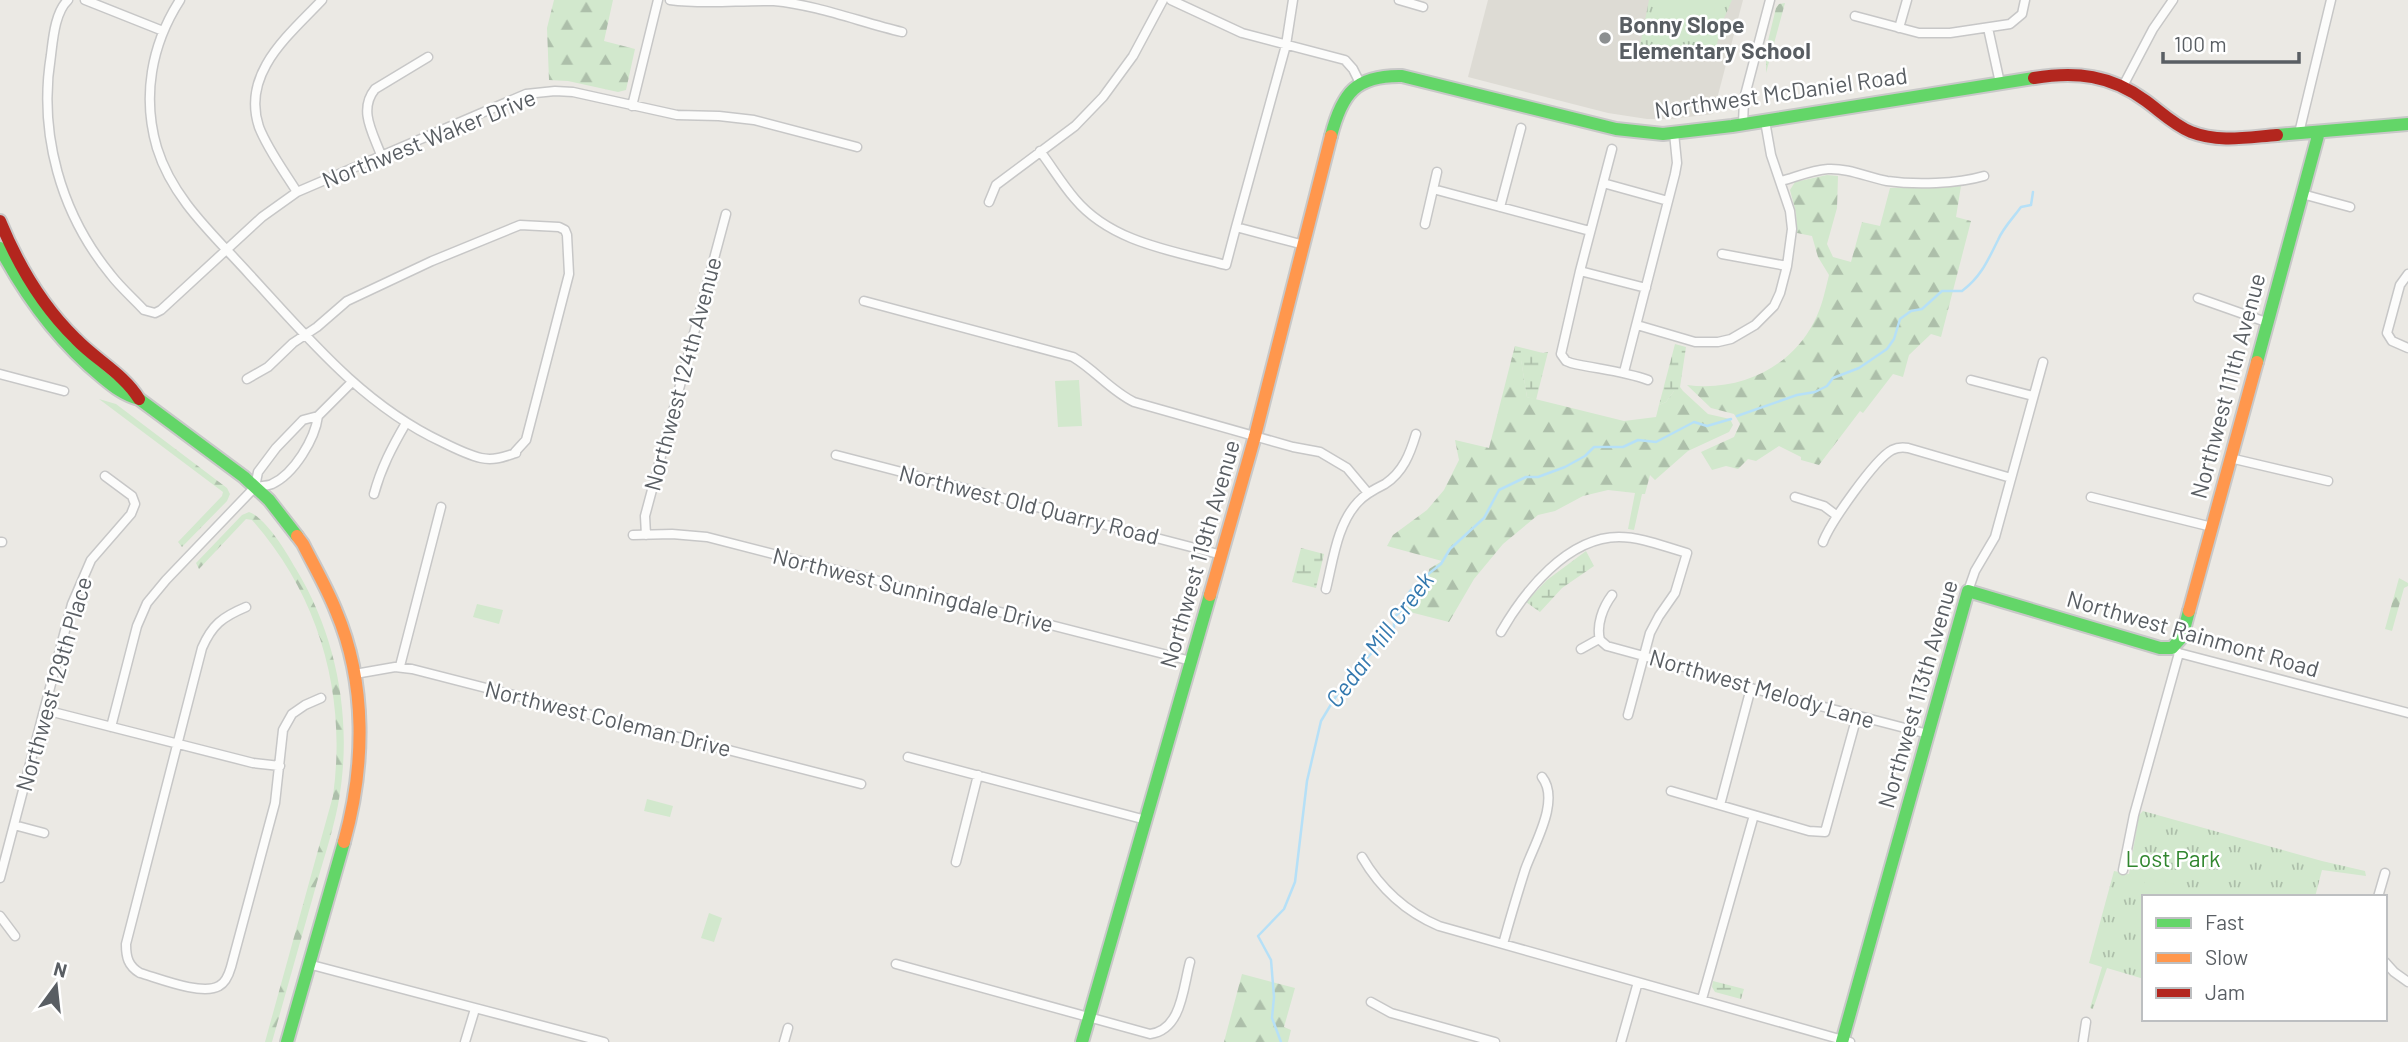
<svg xmlns="http://www.w3.org/2000/svg" width="2408" height="1042" viewBox="0 0 2408 1042" font-family="Barlow,sans-serif">
	<style>
		.education { fill: #dddbd4 }
		.forest { fill: url(#forest-firs) }
		.wetland { fill: url(#wetland-marsh) }
		.park { fill: url(#park-tufts) }
		.pitch { fill: #d2e8cd }
		.lines { fill: none; stroke-linecap: round; stroke-linejoin: round }
		.stream { stroke: #b6e0f7; stroke-width: 2.5 }
		.street-casing { stroke: #c7c7c7; stroke-width: 11 }
		.fast-casing { stroke: #c8c8c8; stroke-width: 16 }
		.slow-casing { stroke: #c8c8c8; stroke-width: 16 }
		.jam-casing { stroke: #c8c8c8; stroke-width: 16 }
		.street { stroke: #fcfcfb; stroke-width: 8 }
		.fast { stroke: #63d668; stroke-width: 12 }
		.slow { stroke: #ff974d; stroke-width: 12 }
		.jam { stroke: #b3261e; stroke-width: 12 }
		.poi-dot { fill: #8c8f90; stroke: #fff; stroke-width: 2.5 }
		.labels { text-anchor: middle; stroke-width: 5; stroke-linejoin: round; paint-order: stroke }
		.poi-label { font-size: 23px; font-weight: bold; fill: #595e63; stroke: #fff; text-anchor: start }
		.street-label { font-size: 23px; fill: #595e63; stroke: #fff }
		.park-label { font-size: 23px; fill: #30862e; stroke: #fff }
		.water-label { font-size: 24px; font-style: italic; fill: #3479af; stroke: #fff }
	</style>
	<defs>
		<pattern id="forest-firs" width="22" height="20" patternUnits="userSpaceOnUse" patternTransform="scale(1.75)"><rect width="22" height="20" fill="#d2e8cd"/><path d="M5 1l3.5 6h-7zM16 11l3.5 6h-7z" fill="#adbfaa"/></pattern>
		<pattern id="wetland-marsh" width="20" height="14" patternUnits="userSpaceOnUse" patternTransform="scale(1.75)"><rect width="20" height="14" fill="#d2e8cd"/><path d="M1 5h8M5 5V1M11 12h8M15 12V8" fill="none" stroke="#adbfaa"/></pattern>
		<pattern id="park-tufts" width="24" height="20" patternUnits="userSpaceOnUse" patternTransform="scale(1.75)"><rect width="24" height="20" fill="#d2e8cd"/><path d="M3 7l-1-3M5 7V3M7 7l1-3M15 17l-1-3M17 17v-4M19 17l1-3" fill="none" stroke="#adbfaa"/></pattern>
	</defs>
	<rect width="100%" height="100%" fill="#ebe9e4"/>
	<path class="education" d="M1488 0H1743L1713 114 1671 119H1647L1608 113 1468 77Z"/>
	<path class="forest" d="M554 0H613L604 41 635 49 626 90 618 92 568 81 549 80 547 28Z
		M1785 3 1766 73V49L1776 8 1779 4Z
		M1827 175 1838 176 1837 208 1827 244 1833 257 1851 262 1862 222 1880 226 1890 188 1961 186 1956 217 1971 221 1941 337 1931 334 1909 355 1903 377 1893 374 1863 413 1860 411 1819 465 1801 460V457L1779 446 1756 461 1748 459 1738 469 1726 466 1712 470 1701 452 1734 437 1740 424 1734 414 1711 408 1687 385C1738 392 1790 369 1814 322 1822 307 1825 291 1829 275L1818 257 1812 236 1797 233 1796 213 1790 190 1795 182Z
		M1512 357 1521 359 1527 397 1624 421 1656 417 1659 405 1666 402 1674 391H1683L1708 414 1730 419 1733 425 1729 432 1688 451 1655 480 1650 475 1645 494H1642L1634 530 1628 529 1635 493 1608 490 1583 496 1555 511 1538 515 1503 544 1474 579 1449 622 1406 611 1408 609 1406 600C1414 589 1429 584 1429 569L1442 561 1387 546 1393 535 1427 510 1444 490 1459 460 1455 440 1489 448Z
		M99 399 116 404 227 488 230 494 227 501 182 547 178 542 222 496 223 492Z
		M249 512C266 518 287 553 296 569 339 640 353 725 338 805 332 835 322 864 314 893 300 943 286 992 272 1042H265L333 796C347 695 320 597 252 520L246 519 199 569 196 563 242 515Z
		M2399 578 2408 583V586L2404 588 2392 631 2385 629Z
		M1242 974 1295 988 1284 1027 1291 1030 1288 1042H1224Z"/>
	<path class="wetland" d="M1675 344 1686 347 1680 387 1683 391H1674L1666 402 1659 405Z
		M1515 346 1543 353 1548 352 1536 400 1527 397 1521 360 1512 357Z
		M1301 548 1324 554 1316 588 1292 582Z
		M1586 551 1594 566 1562 588 1540 612 1526 602 1547 580Z
		M1713 981 1744 989 1741 999 1715 992 1712 987Z"/>
	<path class="park" d="M1649 0H1732L1722 23 1716 48 1707 54 1639 51Z
		M2143 811 2322 861 2365 871 2366 876 2322 870 2315 897H2144V979L2107 968 2093 1009 2090 1008 2102 967 2089 963 2114 871 2129 874 2139 815Z"/>
	<path class="pitch" d="M1659 0H1716L1710 44 1655 37Z
		M1079 380 1082 426 1058 427 1055 381Z
		M477 604 503 610 499 624 473 617Z
		M647 799 673 806 670 817 644 811Z
		M2146 877 2193 889 2191 897H2144V929L2134 926Z
		M709 913 722 918 714 942 701 938Z"/>
	<g class="lines">
		<path class="stream" d="M1737 416 1797 395 1815 392 1827 386 1833 378 1859 368 1887 349 1894 339 1900 319 1911 311 1922 309 1942 291H1962C1981 277 1988 260 1998 240 2003 228 2013 218 2021 207L2031 205 2033 192
			M1281 1042 1272 1018 1274 997 1271 960 1258 936 1284 909 1295 882 1307 781 1321 721 1344 683 1394 629V617L1405 608 1406 597 1411 590 1419 585 1427 575 1441 564 1450 549 1484 518 1499 490 1526 477H1538L1565 467 1585 456 1594 447H1623L1638 440 1656 442 1694 422 1707 426 1731 419"/>
		<defs>
			<path id="street" d="M68 0C55 12 53 39 51 55 38 134 61 214 111 275 121 288 133 298 144 310L155 313 161 310 262 217 297 192 526 94 555 91 573 92 677 115 719 116 754 120 857 147
				M85 0 163 31
				M180 0C151 45 142 97 157 148 173 200 215 236 250 275 308 338 363 405 442 442 454 448 468 455 481 458 495 461 506 456 516 453
				M670 0C706 5 739 0 774 1 817 5 860 22 902 32
				M1171 0 1242 33 1345 60 1353 69 1360 83
				M1399 0 1423 7
				M1855 16 1919 33H1950L2010 24 2022 14 2025 0
				M1899 28 1907 0
				M1988 28 2000 83
				M2123 86 2153 29 2173 0
				M632 106 658 0
				M1743 124 1744 99 1770 0
				M2299 133 2331 0
				M1612 149 1580 271 1561 354 1566 361 1571 363C1597 369 1623 371 1648 380
				M1040 151C1052 167 1062 184 1075 199 1112 243 1174 251 1226 265L1236 227 1304 245
				M381 155C373 133 358 110 375 89L428 57
				M1781 181C1796 177 1812 170 1828 169 1848 168 1867 177 1887 181 1915 185 1957 184 1984 176
				M1603 183 1668 201
				M1433 189 1590 231
				M297 192C284 171 268 150 259 127 241 73 289 35 322 0
				M2302 194 2350 207
				M989 202 996 185 1075 126 1103 97 1133 56 1163 0
				M1500 207 1521 128
				M1425 224 1437 172
				M1236 227 1286 45 1293 0
				M1722 254 1787 266
				M1580 271 1646 288
				M2408 274 2400 285 2387 333 2392 341 2408 348
				M2198 298 2266 322
				M864 301 1073 357C1095 370 1111 391 1134 402L1293 447 1320 452 1347 468 1368 493
				M1637 325 1695 342H1718L1731 339 1755 325 1774 306 1780 293 1787 266 1792 229 1790 211 1771 155 1765 121
				M1624 372 1675 174 1677 163 1674 133
				M0 374 64 391
				M247 379 268 367 293 343 317 327 347 301 432 261 520 225 559 227 565 230 567 235 569 274 526 440 515 452
				M1971 380 2033 396
				M836 455 1222 555
				M2230 458 2328 481
				M255 487C260 486 268 486 272 484 294 474 315 439 318 416
				M374 494C381 468 392 447 406 423
				M1795 497 1824 506 1836 515
				M2091 497 2212 527
				M633 535 672 534 707 537 1191 661
				M646 535 645 516 726 214
				M0 542H2
				M1823 542C1830 523 1875 459 1892 450 1898 447 1902 447 1908 448L2011 478
				M1326 589C1333 561 1337 524 1358 502 1365 494 1375 489 1385 484 1403 472 1410 454 1416 434
				M1968 591 1975 571 1995 537 2043 362
				M1612 595C1603 607 1596 625 1600 640L1607 646 1702 672 1751 688 1928 734
				M246 607C222 617 212 625 202 648L126 944C126 957 128 966 140 973 158 978 202 996 219 986 225 983 229 974 231 967L275 803 283 730 292 714 305 705 321 698
				M1501 632C1524 592 1567 537 1619 537 1642 537 1665 547 1687 553L1675 593 1659 616 1650 633 1628 715
				M2172 648 2179 653 2408 713
				M1581 649 1599 639
				M400 666 441 507
				M355 674 395 667 412 669 861 784
				M45 710 253 763 280 766
				M111 727 137 626 147 603 166 580 255 487 258 472 276 448 303 420 318 416 352 382
				M908 757 1146 820
				M1671 791 1809 831 1825 832 1857 716
				M1720 805 1751 688
				M14 825 44 833
				M1362 857C1380 888 1406 912 1439 926L1850 1042
				M956 862 978 775
				M2123 870 2134 815 2179 653
				M0 878 72 604 91 560 131 514 135 504 132 496 105 476
				M2378 897 2385 873
				M0 916 15 936
				M1503 944C1510 919 1517 895 1525 870 1533 846 1561 801 1542 777
				M2385 962 2394 972 2408 982
				M308 964 604 1042
				M896 964 1150 1034C1182 1030 1183 987 1190 962
				M1702 999 1754 815
				M1371 1002 1391 1013 1495 1042
				M465 1042 475 1009
				M784 1042 788 1028
				M1621 1042 1638 982
				M2083 1042 2086 1022"/>
			<path id="fast" d="M2277 135 2408 124
				M1331 136C1342 93 1356 75 1402 76L1616 129 1663 134 1732 126 2034 78
				M0 248C26 297 59 342 102 377 114 387 124 395 139 399L244 477 269 500 297 536
				M2257 362 2319 132
				M287 1042 344 842
				M1082 1042 1210 595
				M1842 1042 1968 591 2160 648H2172L2182 637 2189 611"/>
			<path id="slow" d="M297 536 303 544C314 566 327 588 336 611 367 684 365 767 344 842
				M1210 595 1255 436 1331 136
				M2189 611 2257 362"/>
			<path id="jam" d="M2034 78C2076 71 2111 75 2146 101 2161 112 2174 125 2191 132 2219 143 2249 137 2277 135
				M0 221C18 265 42 306 76 339 96 360 124 374 139 399"/>
		</defs>
		<use href="#street" class="street-casing"/>
		<use href="#fast" class="fast-casing"/>
		<use href="#slow" class="slow-casing"/>
		<use href="#jam" class="jam-casing"/>
		<use href="#street" class="street"/>
		<use href="#fast" class="fast"/>
		<use href="#slow" class="slow"/>
		<use href="#jam" class="jam"/>
	</g>
	<circle class="poi-dot" cx="1605" cy="38" r="7"/>
	<g class="labels">
		<g class="poi-label">
			<text x="1619" y="33">Bonny Slope<tspan x="1619" dy="26">Elementary School</tspan></text>
		</g>
		<g class="street-label">
			<text transform="translate(1781 93) rotate(-8)" y="8">Northwest McDaniel Road</text>
			<text transform="translate(429 139) rotate(-22)" y="8">Northwest Waker Drive</text>
			<text transform="translate(683 374) rotate(-75)" y="8">Northwest 124th Avenue</text>
			<text transform="translate(2228 386) rotate(-75)" y="8">Northwest 111th Avenue</text>
			<text transform="translate(1029 505) rotate(14)" y="8">Northwest Old Quarry Road</text>
			<text transform="translate(1200 554) rotate(-74)" y="8">Northwest 119th Avenue</text>
			<text transform="translate(913 590) rotate(14)" y="8">Northwest Sunningdale Drive</text>
			<text transform="translate(2193 634) rotate(16)" y="8">Northwest Rainmont Road</text>
			<text transform="translate(54 684) rotate(-74)" y="8">Northwest 129th Place</text>
			<text transform="translate(1762 689) rotate(16)" y="8">Northwest Melody Lane</text>
			<text transform="translate(1918 694) rotate(-74)" y="8">Northwest 113th Avenue</text>
			<text transform="translate(608 719) rotate(14)" y="8">Northwest Coleman Drive</text>
		</g>
		<g class="park-label">
			<text x="2173" y="867">Lost Park</text>
		</g>
		<g class="water-label">
			<text transform="translate(1380 640) rotate(-53)" y="8">Cedar Mill Creek</text>
		</g>
	</g>
	<rect x="2142" y="895" width="245" height="126" fill="#ffffff" stroke="#bdbfc1" stroke-width="2"/>
	<rect x="2156" y="918" width="35" height="10" fill="#63d668" stroke="#bdbfc1" stroke-width="2"/>
	<text x="2205" y="930" font-size="21" fill="#595e63">Fast</text>
	<rect x="2156" y="953" width="35" height="10" fill="#ff974d" stroke="#bdbfc1" stroke-width="2"/>
	<text x="2205" y="965" font-size="21" fill="#595e63">Slow</text>
	<rect x="2156" y="988" width="35" height="10" fill="#b3261e" stroke="#bdbfc1" stroke-width="2"/>
	<text x="2205" y="1000" font-size="21" fill="#595e63">Jam</text>
	<g transform="translate(56 986) rotate(15)" stroke="#ffffff" stroke-width="5" paint-order="stroke">
	<path d="M0-5L12 26L0 18L-12 26Z" fill="#595e63"/>
	<text y="-10" font-size="19" font-weight="bold" text-anchor="middle" fill="#595e63">N</text>
	</g>
	<path d="M2163 52v10h136v-10" fill="none" stroke="#595e63" stroke-width="3.5"/>
	<text x="2174" y="52" font-size="21" fill="#595e63" stroke="#ffffff" stroke-width="5" paint-order="stroke">100 m</text>
</svg>
